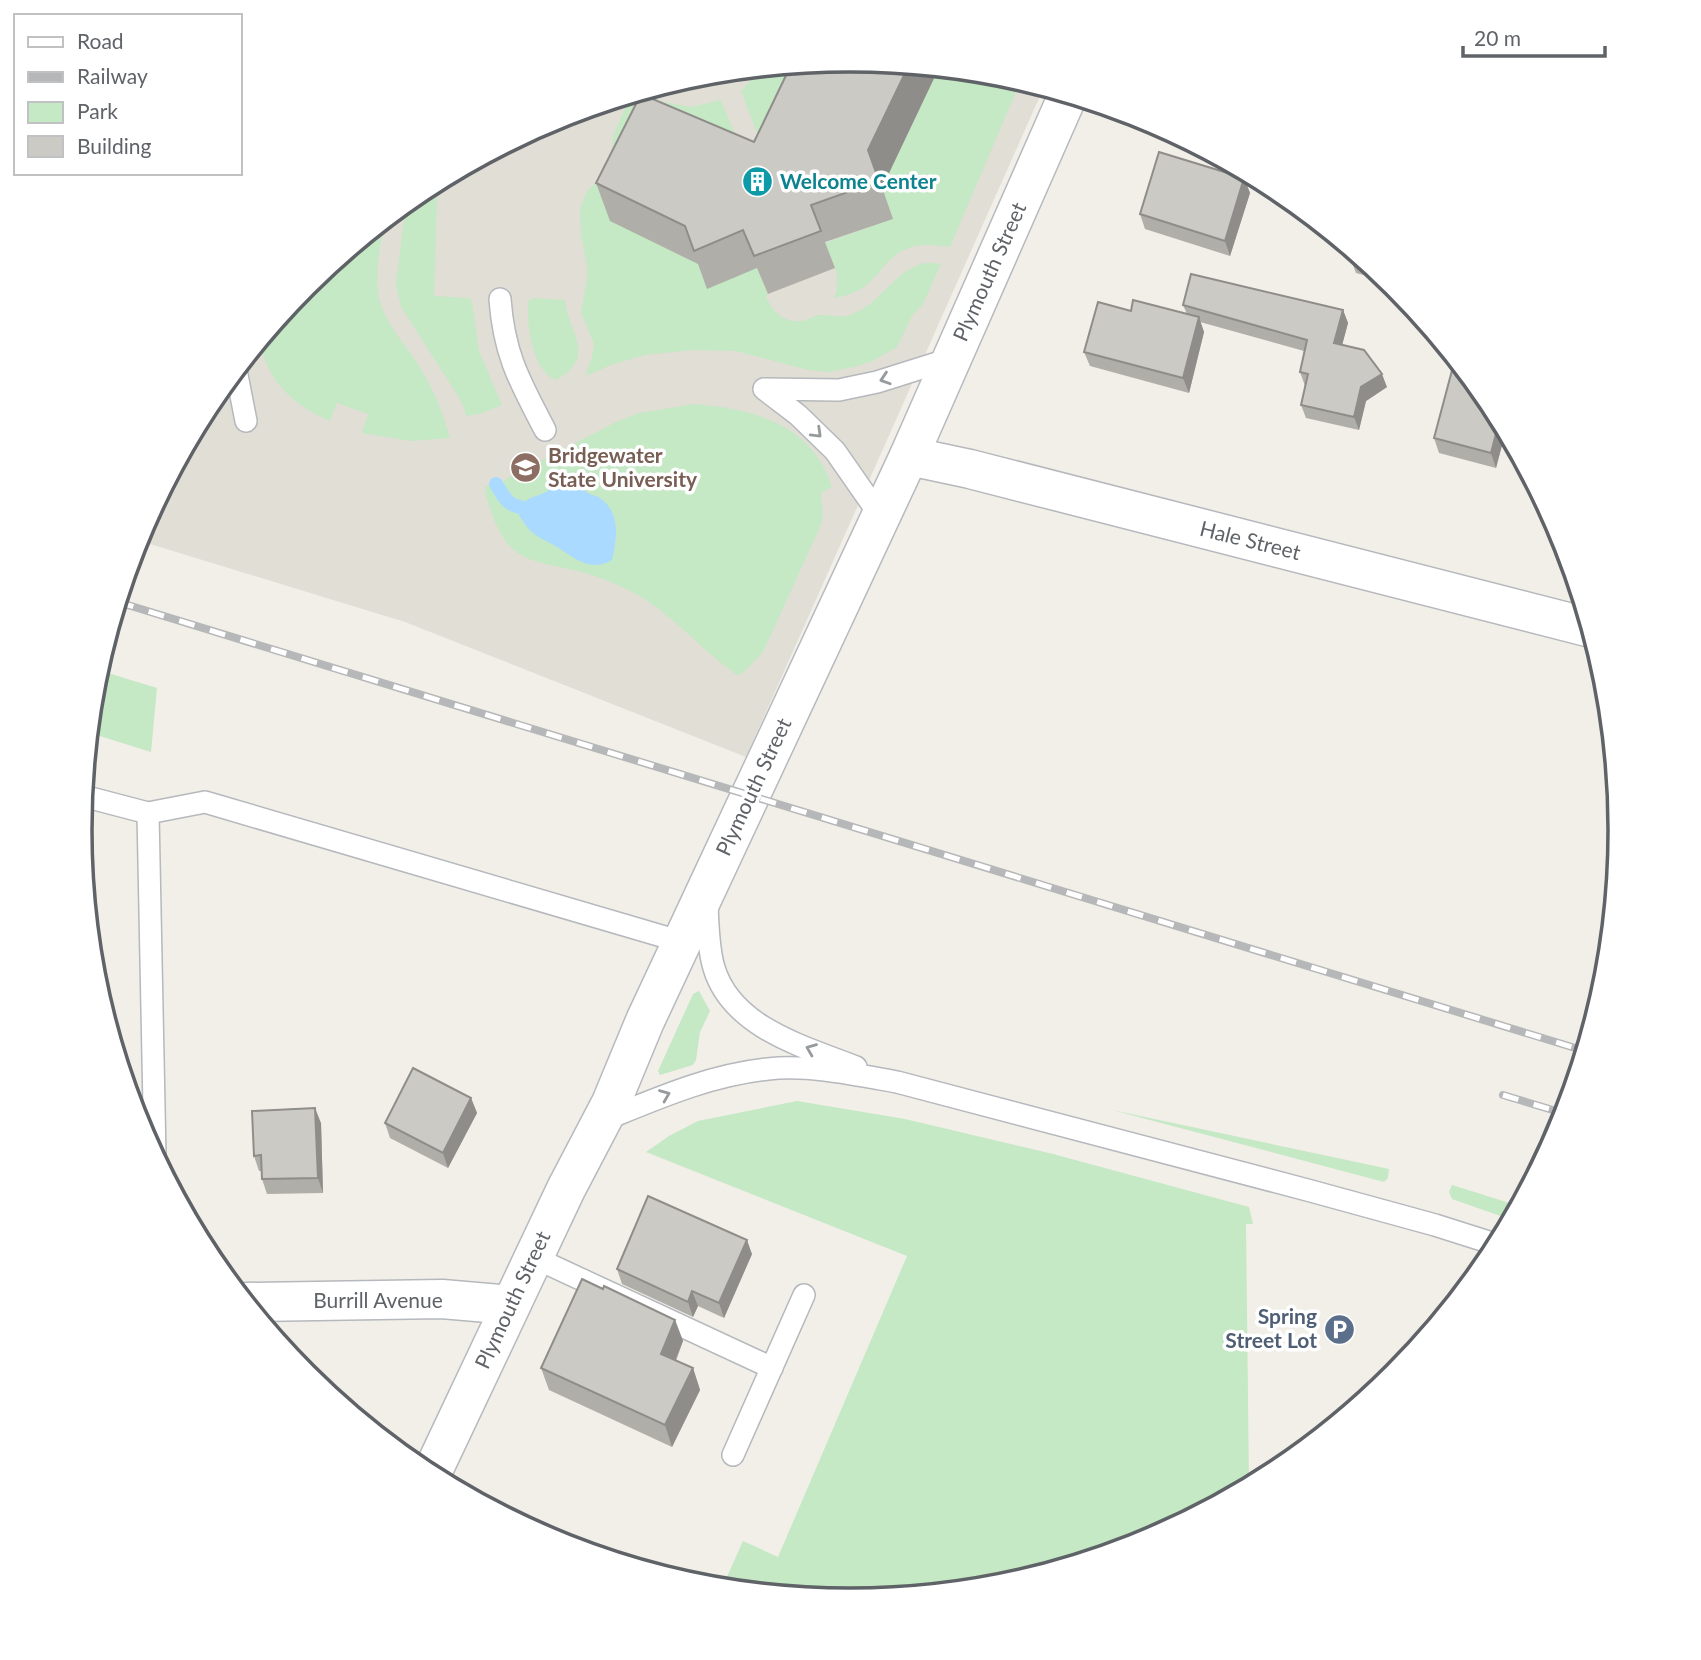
<svg xmlns="http://www.w3.org/2000/svg" width="1701" height="1660" viewBox="0 0 1701 1660" font-family="Lato,sans-serif">
	<style>
		.education { fill: #e1ded6 }
		.green { fill: #c5e8c5 }
		.water { fill: #aadaff }
		.lines { fill: none; stroke-linecap: round; stroke-linejoin: round }
		.stream { stroke: #aadaff; stroke-width: 14 }
		.lane-casing { stroke: #b5b8bc; stroke-width: 24 }
		.street-casing { stroke: #b5b8bc; stroke-width: 41 }
		.secondary-casing { stroke: #b6babf; stroke-width: 41 }
		.lane { stroke: #fff; stroke-width: 21 }
		.street { stroke: #fff; stroke-width: 38 }
		.secondary { stroke: #fff; stroke-width: 38 }
		.rail-casing { stroke: #b6b7b8; stroke-width: 8 }
		.rail { stroke: #fff; stroke-width: 5; stroke-dasharray: 16; stroke-linecap: butt }
		.wall { fill: #afaea9 }
		.shaded-wall { fill: #8f8d8a }
		.building { fill: #cccac5; stroke: #8f8d8a; stroke-width: 2 }
		.oneway { stroke: #979a9d }
		.labels { text-anchor: middle; stroke-width: 7; stroke-linejoin: round; paint-order: stroke }
		.culture-label { font-size: 21px; font-weight: bold; fill: #0d838f; stroke: #fff; text-anchor: start }
		.street-label { font-size: 21px; fill: #5f6368; stroke: #fff }
		.education-label { font-size: 21px; font-weight: bold; fill: #785e54; stroke: #fff; text-anchor: start }
		.service-label { font-size: 21px; font-weight: bold; fill: #4e5e75; stroke: #fff; text-anchor: end }
		.rim { fill: none; stroke: #5f6368; stroke-width: 3.5 }
	</style>
	<rect width="100%" height="100%" fill="#f1efe8"/>
	<path class="education" d="M851 60 1001 74 1044 87 746 757 405 622 137 540 210 402 306 285 423 189 556 118 701 74Z"/>
	<path class="green" d="M783 66 814 82 772 172 741 91 762 68Z
		M939 68 1001 74 1021 80 950 247C935 245 920 243 906 249 888 256 880 275 865 286 856 293 845 296 834 298 843 278 832 262 825 243L892 219 882 188Z
		M644 91 654 96 620 173 757 268 768 294 766 296C772 312 784 323 803 321 808 320 813 316 818 315 832 314 840 320 855 313 886 300 903 255 941 264L923 304 912 316 897 347 873 361 854 367 829 372 808 370 736 351 692 350 645 355 611 365 585 376 592 357 594 344 581 312 587 279V265L581 235 580 209 587 191 601 178 611 155 614 133 631 95Z
		M721 100 749 168 651 120 659 101 691 107Z
		M440 180 437 195 434 296 469 298 472 301 479 351 502 405 480 414 466 416 464 408 456 393 401 307 396 284 406 203 423 189Z
		M384 221C381 246 373 278 380 302 387 325 405 344 417 363 433 387 442 410 450 438L411 441 362 433 368 414 337 403 330 421C294 406 266 380 260 341L289 305H294C295 287 367 235 384 221Z
		M534 298 565 300C569 335 598 356 556 380 531 370 527 324 528 301Z
		M693 404C753 409 812 423 832 487L821 493 823 516 819 529 763 652 743 673 737 675C705 653 679 622 646 600 627 588 604 578 582 572 534 560 509 565 491 511 489 503 483 494 486 486L492 485 497 493 503 492 501 486 504 480 616 422 639 413Z
		M98 670 157 688 151 752 90 733Z
		M699 991 710 1011 700 1032 696 1060 693 1065 660 1075 658 1071 693 994Z
		M797 1101 905 1119 1053 1154 1249 1207 1253 1224H1246L1249 1486 1145 1542 1000 1586 851 1600 722 1588 743 1541 778 1557 907 1256 646 1152 669 1136 698 1121Z
		M1112 1110 1389 1169 1388 1178 1384 1182Z
		M1452 1185 1519 1206 1512 1220 1452 1199 1449 1192Z"/>
	<path class="water" d="M561 479C575 481 574 483 585 491 589 495 595 495 600 498 621 513 617 538 612 560 590 573 575 558 557 547 537 535 532 537 519 515 523 495 534 499 548 491L552 484Z"/>
	<g class="lines">
		<path class="stream" d="M496 484C503 495 507 505 520 507"/>
		<defs>
			<path id="lane" d="M688 78 713 73
				M500 299C504 355 520 382 545 430
				M236 370 246 421
				M764 389 839 390 877 382 950 359
				M764 389 798 415 835 451 881 517
				M83 796 148 813 205 802 682 942
				M148 813 155 1156
				M707 904C708 925 708 948 714 968 732 1028 805 1047 856 1067
				M604 1120C658 1098 710 1075 768 1069 808 1064 858 1075 897 1082L1311 1191 1435 1225 1498 1245
				M533 1257 772 1368
				M733 1455 804 1295"/>
			<path id="street" d="M909 456 970 469 1591 628
				M246 1302 442 1299 511 1305"/>
			<path id="secondary" d="M431 1475 566 1189 611 1103 645 1021 909 456 1068 95"/>
		</defs>
		<use href="#lane" class="lane-casing"/>
		<use href="#street" class="street-casing"/>
		<use href="#secondary" class="secondary-casing"/>
		<use href="#lane" class="lane"/>
		<use href="#street" class="street"/>
		<use href="#secondary" class="secondary"/>
		<defs>
			<path id="rail" d="M118 602 1585 1051
				M1503 1095 1566 1114"/>
		</defs>
		<use href="#rail" class="rail-casing"/>
		<use href="#rail" class="rail"/>
	</g>
	<path class="wall" d="M851 60 882 188 893 219 825 242 835 268 768 294 757 268 707 289 698 264 610 221 596 183 754 142Z
		M1244 178 1250 193 1230 256 1145 229 1140 214Z
		M1312 217 1329 231 1316 227Z
		M1352 250 1393 283 1356 273 1351 260Z
		M1183 305 1343 310 1348 323 1342 345 1387 387 1366 401 1359 430 1306 418 1301 405 1305 386 1300 372 1304 351 1200 322 1204 332 1189 393 1090 366 1084 352 1131 311 1187 314Z
		M1491 402 1506 430 1496 468 1439 453 1434 438Z
		M471 1098 477 1113 448 1168 390 1138 385 1123Z
		M321 1123 323 1193 267 1194 262 1179 261 1171H259L254 1156Z
		M752 1254 724 1318 698 1306 693 1317 622 1284 617 1269Z
		M603 1289 675 1320 683 1341 676 1361 693 1368 700 1390 672 1447 549 1390 541 1368Z"/>
	<path class="shaded-wall" d="M909 65 939 68 882 188 893 219 868 150Z
		M1244 178 1250 193 1230 256 1225 241Z
		M1343 310 1348 323 1339 357 1334 343Z
		M1199 317 1204 332 1189 393 1183 378Z
		M1382 374 1387 387 1366 401 1359 430 1354 417 1361 387Z
		M1500 418 1506 430 1496 468 1491 453Z
		M122 1062 132 1089V1102L122 1069Z
		M471 1098 477 1113 448 1168 443 1153Z
		M315 1108 321 1123 323 1193 318 1178Z
		M747 1240 752 1254 724 1318 719 1303Z
		M692 1291 698 1306 693 1317 688 1302Z
		M675 1320 683 1341 669 1376 661 1354Z
		M693 1368 700 1390 672 1447 665 1425Z"/>
	<path class="building" d="M851 60 909 65 868 150 879 181 811 205 821 231 754 256 743 230 694 251 685 226 596 183 641 94 754 142 791 65Z
		M1159 152 1244 178 1225 241 1140 214Z
		M1352 250 1371 265 1351 260Z
		M1191 274 1343 310 1334 343 1364 350 1382 374 1361 387 1354 417 1301 405 1308 374 1300 372 1307 340 1183 305Z
		M1133 300 1199 317 1183 378 1084 352 1098 302 1131 311Z
		M1455 359 1491 402 1500 418 1491 453 1434 438Z
		M413 1068 471 1098 443 1153 385 1123Z
		M315 1108 318 1178 262 1179 261 1155 254 1156 252 1111Z
		M648 1196 747 1240 719 1303 692 1291 688 1302 617 1269Z
		M582 1279 603 1289 604 1286 675 1320 661 1354 693 1368 665 1425 541 1368Z"/>
	<defs><path id="oneway-chevron" d="M-2-3.5L2.5 0L-2 3.5" fill="none" stroke-width="1.6" stroke-linecap="round" stroke-linejoin="round" transform="scale(1.75)"/></defs>
	<g class="oneway">
		<use href="#oneway-chevron" transform="translate(885 379) rotate(162)"/>
		<use href="#oneway-chevron" transform="translate(817 433) rotate(44)"/>
		<use href="#oneway-chevron" transform="translate(811 1049) rotate(-158)"/>
		<use href="#oneway-chevron" transform="translate(665 1095) rotate(-22)"/>
	</g>
	<defs>
		<symbol id="building-disc" viewBox="-11 -11 22 22"><circle r="9.5" fill="#0f9aa8" stroke="#fff"/><path d="M-4-6H4V6H1V3H-1V6H-4ZM-2.5-4.3h1.7v1.8h-1.7ZM.8-4.3h1.7v1.8H.8ZM-2.5-1h1.7V.8h-1.7ZM.8-1h1.7V.8H.8Z" fill="#fff"/></symbol>
		<symbol id="university-disc" viewBox="-11 -11 22 22"><circle r="9.5" fill="#8d6e63" stroke="#fff"/><path d="M0-5L7-2L0 1L-7-2ZM-4 1L0 2.5L4 1V4Q0 6-4 4Z" fill="#fff"/></symbol>
		<symbol id="parking-disc" viewBox="-11 -11 22 22"><circle r="9.5" fill="#5c6f8a" stroke="#fff"/><path d="M-3.5-5.5H1a3.5 3.5 0 0 1 0 7H-1V5.5H-3.5ZM-1-3.4V-.6H.8a1.4 1.4 0 0 0 0-2.8Z" fill="#fff"/></symbol>
	</defs>
	<g fill-rule="evenodd">
		<use href="#building-disc" x="740" y="164" width="35" height="35"/>
		<use href="#university-disc" x="508" y="450" width="35" height="35"/>
		<use href="#parking-disc" x="1322" y="1312" width="35" height="35"/>
	</g>
	<g class="labels">
		<g class="culture-label">
			<text x="780" y="189">Welcome Center</text>
		</g>
		<g class="street-label">
			<text transform="translate(990 272) rotate(-66)" y="7">Plymouth Street</text>
			<text transform="translate(1250 541) rotate(14)" y="7">Hale Street</text>
			<text transform="translate(754 787) rotate(-65)" y="7">Plymouth Street</text>
			<text transform="translate(513 1300) rotate(-65)" y="7">Plymouth Street</text>
			<text x="378" y="1308">Burrill Avenue</text>
		</g>
		<g class="education-label">
			<text x="548" y="463">Bridgewater<tspan x="548" dy="24">State University</tspan></text>
		</g>
		<g class="service-label">
			<text x="1317" y="1324">Spring<tspan x="1317" dy="24">Street Lot</tspan></text>
		</g>
	</g>
	<path d="M0 0H1701V1660H0ZM92 830a758 758 0 1 1 1516 0a758 758 0 1 1-1516 0Z" fill="#fff" fill-rule="evenodd"/>
	<path class="rim" d="M92 830a758 758 0 1 1 1516 0a758 758 0 1 1-1516 0Z"/>
	<rect x="14" y="14" width="228" height="161" fill="#ffffff" stroke="#bfc1c3" stroke-width="2"/>
	<rect x="28" y="37" width="35" height="10" fill="#ffffff" stroke="#bfc1c3" stroke-width="2"/>
	<text x="77" y="49" font-size="21" fill="#5f6368">Road</text>
	<rect x="28" y="72" width="35" height="10" fill="#b6b7b8" stroke="#bfc1c3" stroke-width="2"/>
	<text x="77" y="84" font-size="21" fill="#5f6368">Railway</text>
	<rect x="28" y="102" width="35" height="21" fill="#c5e8c5" stroke="#bfc1c3" stroke-width="2"/>
	<text x="77" y="119" font-size="21" fill="#5f6368">Park</text>
	<rect x="28" y="136" width="35" height="21" fill="#cccac5" stroke="#bfc1c3" stroke-width="2"/>
	<text x="77" y="154" font-size="21" fill="#5f6368">Building</text>
	<path d="M1463 46v10h142v-10" fill="none" stroke="#5f6368" stroke-width="3.5"/>
	<text x="1474" y="46" font-size="21" fill="#5f6368" stroke="#ffffff" stroke-width="5" paint-order="stroke">20 m</text>
</svg>
